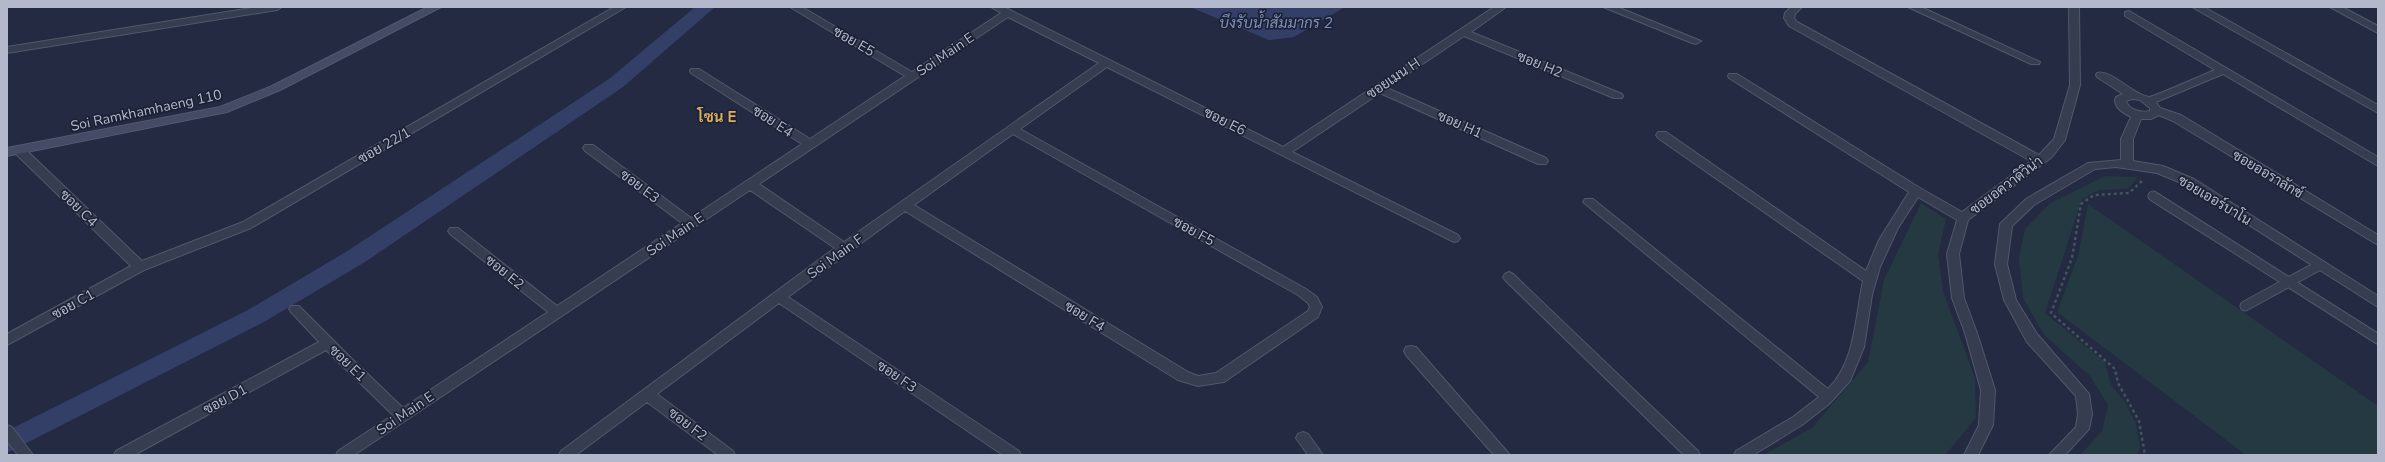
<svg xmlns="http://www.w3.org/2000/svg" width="2385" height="462" viewBox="0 0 2385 462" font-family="'Nunito Sans',Sarabun,sans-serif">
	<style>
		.green { fill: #253942 }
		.water { fill: #343f68 }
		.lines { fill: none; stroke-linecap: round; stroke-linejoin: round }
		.canal { fill: #343f68; fill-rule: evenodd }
		.lane-casing { stroke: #52586c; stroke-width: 11 }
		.street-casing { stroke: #52586c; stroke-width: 2 }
		.secondary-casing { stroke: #52586c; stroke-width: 2 }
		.path { stroke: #40555c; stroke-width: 2.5; stroke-dasharray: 3 3; stroke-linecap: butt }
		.lane { stroke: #373d51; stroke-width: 9 }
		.street { fill: #373d51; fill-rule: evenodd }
		.secondary { fill: #454b65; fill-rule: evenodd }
		.labels { text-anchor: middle; stroke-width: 3.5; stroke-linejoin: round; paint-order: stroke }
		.street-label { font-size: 14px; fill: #b4b8cc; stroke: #1c2236 }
		.water-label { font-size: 15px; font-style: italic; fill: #808eb9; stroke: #1c2236 }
		.neighbourhood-label { font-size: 15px; font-weight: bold; fill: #deae5d; stroke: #1c2236 }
	</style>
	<rect width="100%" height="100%" fill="#232a42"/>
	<path class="green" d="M2105 176 2138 177 2128 189 2099 190 2082 199 2045 313 2105 362 2111 385 2126 403 2136 424 2140 447 2138 455H2080L2102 431 2108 405 2090 376 2044 335 2023 298 2019 258 2025 229 2050 203Z
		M1921 203 1946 219 1938 254 1943 291 1975 378 1976 418 1945 455H1763L1812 428 1868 362 1884 280Z
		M2088 204 2378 406V455H2246L2057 312 2078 256Z"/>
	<path class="water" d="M1190 7H1345L1294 37 1269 40Z"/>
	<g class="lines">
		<path class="canal" d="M695 7H715L623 87 365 262 264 322 7 453V431L248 310 349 250 609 79Z"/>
		<defs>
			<path id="lane" d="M2153 196 2378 339
				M2245 306 2320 265"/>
			<path id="street" d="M258 7H282L277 10 7 53V47Z
				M614 7H626L251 228 144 270 7 345V334L131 266 15 153 13 150 15 147H23L142 261 243 222Z
				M790 7H802L912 72 1001 13 991 7H1004L1283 147 1494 7H1506L1471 32 1622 94 1623 96 1622 98H1614L1464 36 1387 88 1546 158 1548 161 1546 164H1538L1380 93 1292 152 1458 235 1460 238 1458 241 1454 242 1107 67 1020 129 1306 289 1317 297 1322 307 1318 317 1224 382 1198 386 1178 380 905 211 788 297 1019 451 1021 455H1003L779 303 657 394 733 451 735 455H718L647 402 576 455H559L561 451 835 248 750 190 354 455H336L338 451 393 415 326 350 134 455H114L116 451 319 342 291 312 289 309 291 306H299L349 356 403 408 548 312 450 234 448 231 450 228H458L557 306 682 223 585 151 583 148 585 145H593L691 218 802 144 691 73 690 71 691 69H699L810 139 905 76ZM1008 17 1099 63 844 242 759 184ZM1013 134 1298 295 1308 303 1310 307 1308 311 1216 373 1198 376 1188 372 914 205Z
				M1603 7H1617L1701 41 1696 44 1692 43Z
				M1791 7H1802L1795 14 1794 18 1797 22 2039 155 2054 139 2070 85 2069 7H2079L2080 85 2065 140 2052 157 1968 220 1959 254 1964 298 1977 333 1995 390 1993 425 1978 455H1964L1979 425 1981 390 1965 333 1952 298 1947 254 1957 220 1918 197 1898 228 1880 267 1872 295 1864 347 1850 381 1829 404 1802 425 1753 455H1734L1736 451 1793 417 1819 397 1583 202 1585 199H1593L1828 389C1856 361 1855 317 1863 281L1658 138 1656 135 1658 132H1666L1866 271 1879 240 1909 192 1729 78 1728 76 1729 74H1737L1920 188 1962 212 2031 161 1789 26 1784 18 1785 13Z
				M1908 7H1921L2040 62 2039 64H2031Z
				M2192 7H2204L2378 105V113Z
				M2330 7H2342L2378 26V33Z
				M2129 11 2378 157V166L2223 74 2156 102 2160 108 2181 115 2378 235V245L2173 121 2159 115 2151 119H2141L2133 139V161L2163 166 2194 179 2378 296V307L2186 185 2157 173 2116 167 2095 169 2034 205 2012 226 2007 264 2016 300 2037 334 2089 394 2092 414 2089 429 2065 455H2049L2076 427 2078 414 2076 396 2027 342 2004 300 1995 264 2000 224 2026 199 2088 163 2121 160V139L2131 117C2123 113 2112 106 2116 97L2123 94 2097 77 2096 75 2097 73C2111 69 2133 95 2149 97 2154 97 2207 73 2215 70L2125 16V12ZM2132 99 2140 100 2150 108V111C2141 113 2129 110 2126 101Z
				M1509 272 1513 274 1698 451 1700 455H1684L1505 280 1503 277 1505 274Z
				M1411 346 1416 347 1510 455H1494L1406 355 1404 351 1406 347Z
				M7 425 12 427 33 455H18L7 441Z
				M1303 432 1308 434 1323 455H1308L1296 438 1298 434Z"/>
			<path id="secondary" d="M428 7H441L280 90 227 112 7 156V148L220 107 272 86Z"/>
		</defs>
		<use href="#lane" class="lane-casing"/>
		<use href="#street" class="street-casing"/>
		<use href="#secondary" class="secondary-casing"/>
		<path class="path" d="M2142 181 2129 193 2094 195 2081 204 2072 258 2051 313 2115 369 2118 383 2139 421 2145 455"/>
		<use href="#lane" class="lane"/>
		<use href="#street" class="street"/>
		<use href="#secondary" class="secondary"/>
	</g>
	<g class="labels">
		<g class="street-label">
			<text transform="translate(854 41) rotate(30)" y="5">ซอย E5</text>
			<text transform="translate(945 54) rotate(-34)" y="5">Soi Main E</text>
			<text transform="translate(1540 64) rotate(22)" y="5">ซอย H2</text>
			<text transform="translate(1393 78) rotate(-34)" y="5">ซอยเมน H</text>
			<text transform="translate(146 110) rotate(-12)" y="5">Soi Ramkhamhaeng 110</text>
			<text transform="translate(773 121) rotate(33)" y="5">ซอย E4</text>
			<text transform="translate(1225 121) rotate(27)" y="5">ซอย E6</text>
			<text transform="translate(1460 124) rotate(24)" y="5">ซอย H1</text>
			<text transform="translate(384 145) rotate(-30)" y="5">ซอย 22/1</text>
			<text transform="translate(2268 174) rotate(31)" y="5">ซอยออราลักซ์</text>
			<text transform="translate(2006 185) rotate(-37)" y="5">ซอยอควาดิวิน่า</text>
			<text transform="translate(640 186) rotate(37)" y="5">ซอย E3</text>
			<text transform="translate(2215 200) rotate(31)" y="5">ซอยเออร์บาโน</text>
			<text transform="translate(79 208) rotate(44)" y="5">ซอย C4</text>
			<text transform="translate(1194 231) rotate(29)" y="5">ซอย F5</text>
			<text transform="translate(675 234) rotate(-34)" y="5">Soi Main E</text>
			<text transform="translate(835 256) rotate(-36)" y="5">Soi Main F</text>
			<text transform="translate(505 272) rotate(39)" y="5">ซอย E2</text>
			<text transform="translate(73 304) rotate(-29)" y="5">ซอย C1</text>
			<text transform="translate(1085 316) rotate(32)" y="5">ซอย F4</text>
			<text transform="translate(348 363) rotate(44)" y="5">ซอย E1</text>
			<text transform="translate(897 376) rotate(34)" y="5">ซอย F3</text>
			<text transform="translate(225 399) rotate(-28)" y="5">ซอย D1</text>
			<text transform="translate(405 413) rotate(-34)" y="5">Soi Main E</text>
			<text transform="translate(688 424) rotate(37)" y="5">ซอย F2</text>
		</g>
		<g class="water-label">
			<text x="1276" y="28">บึงรับน้ำสัมมากร 2</text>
		</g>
		<g class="neighbourhood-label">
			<text x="717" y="122">โซน E</text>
		</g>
	</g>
	<rect width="2385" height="462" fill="none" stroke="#b4b8cc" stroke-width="16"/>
</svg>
